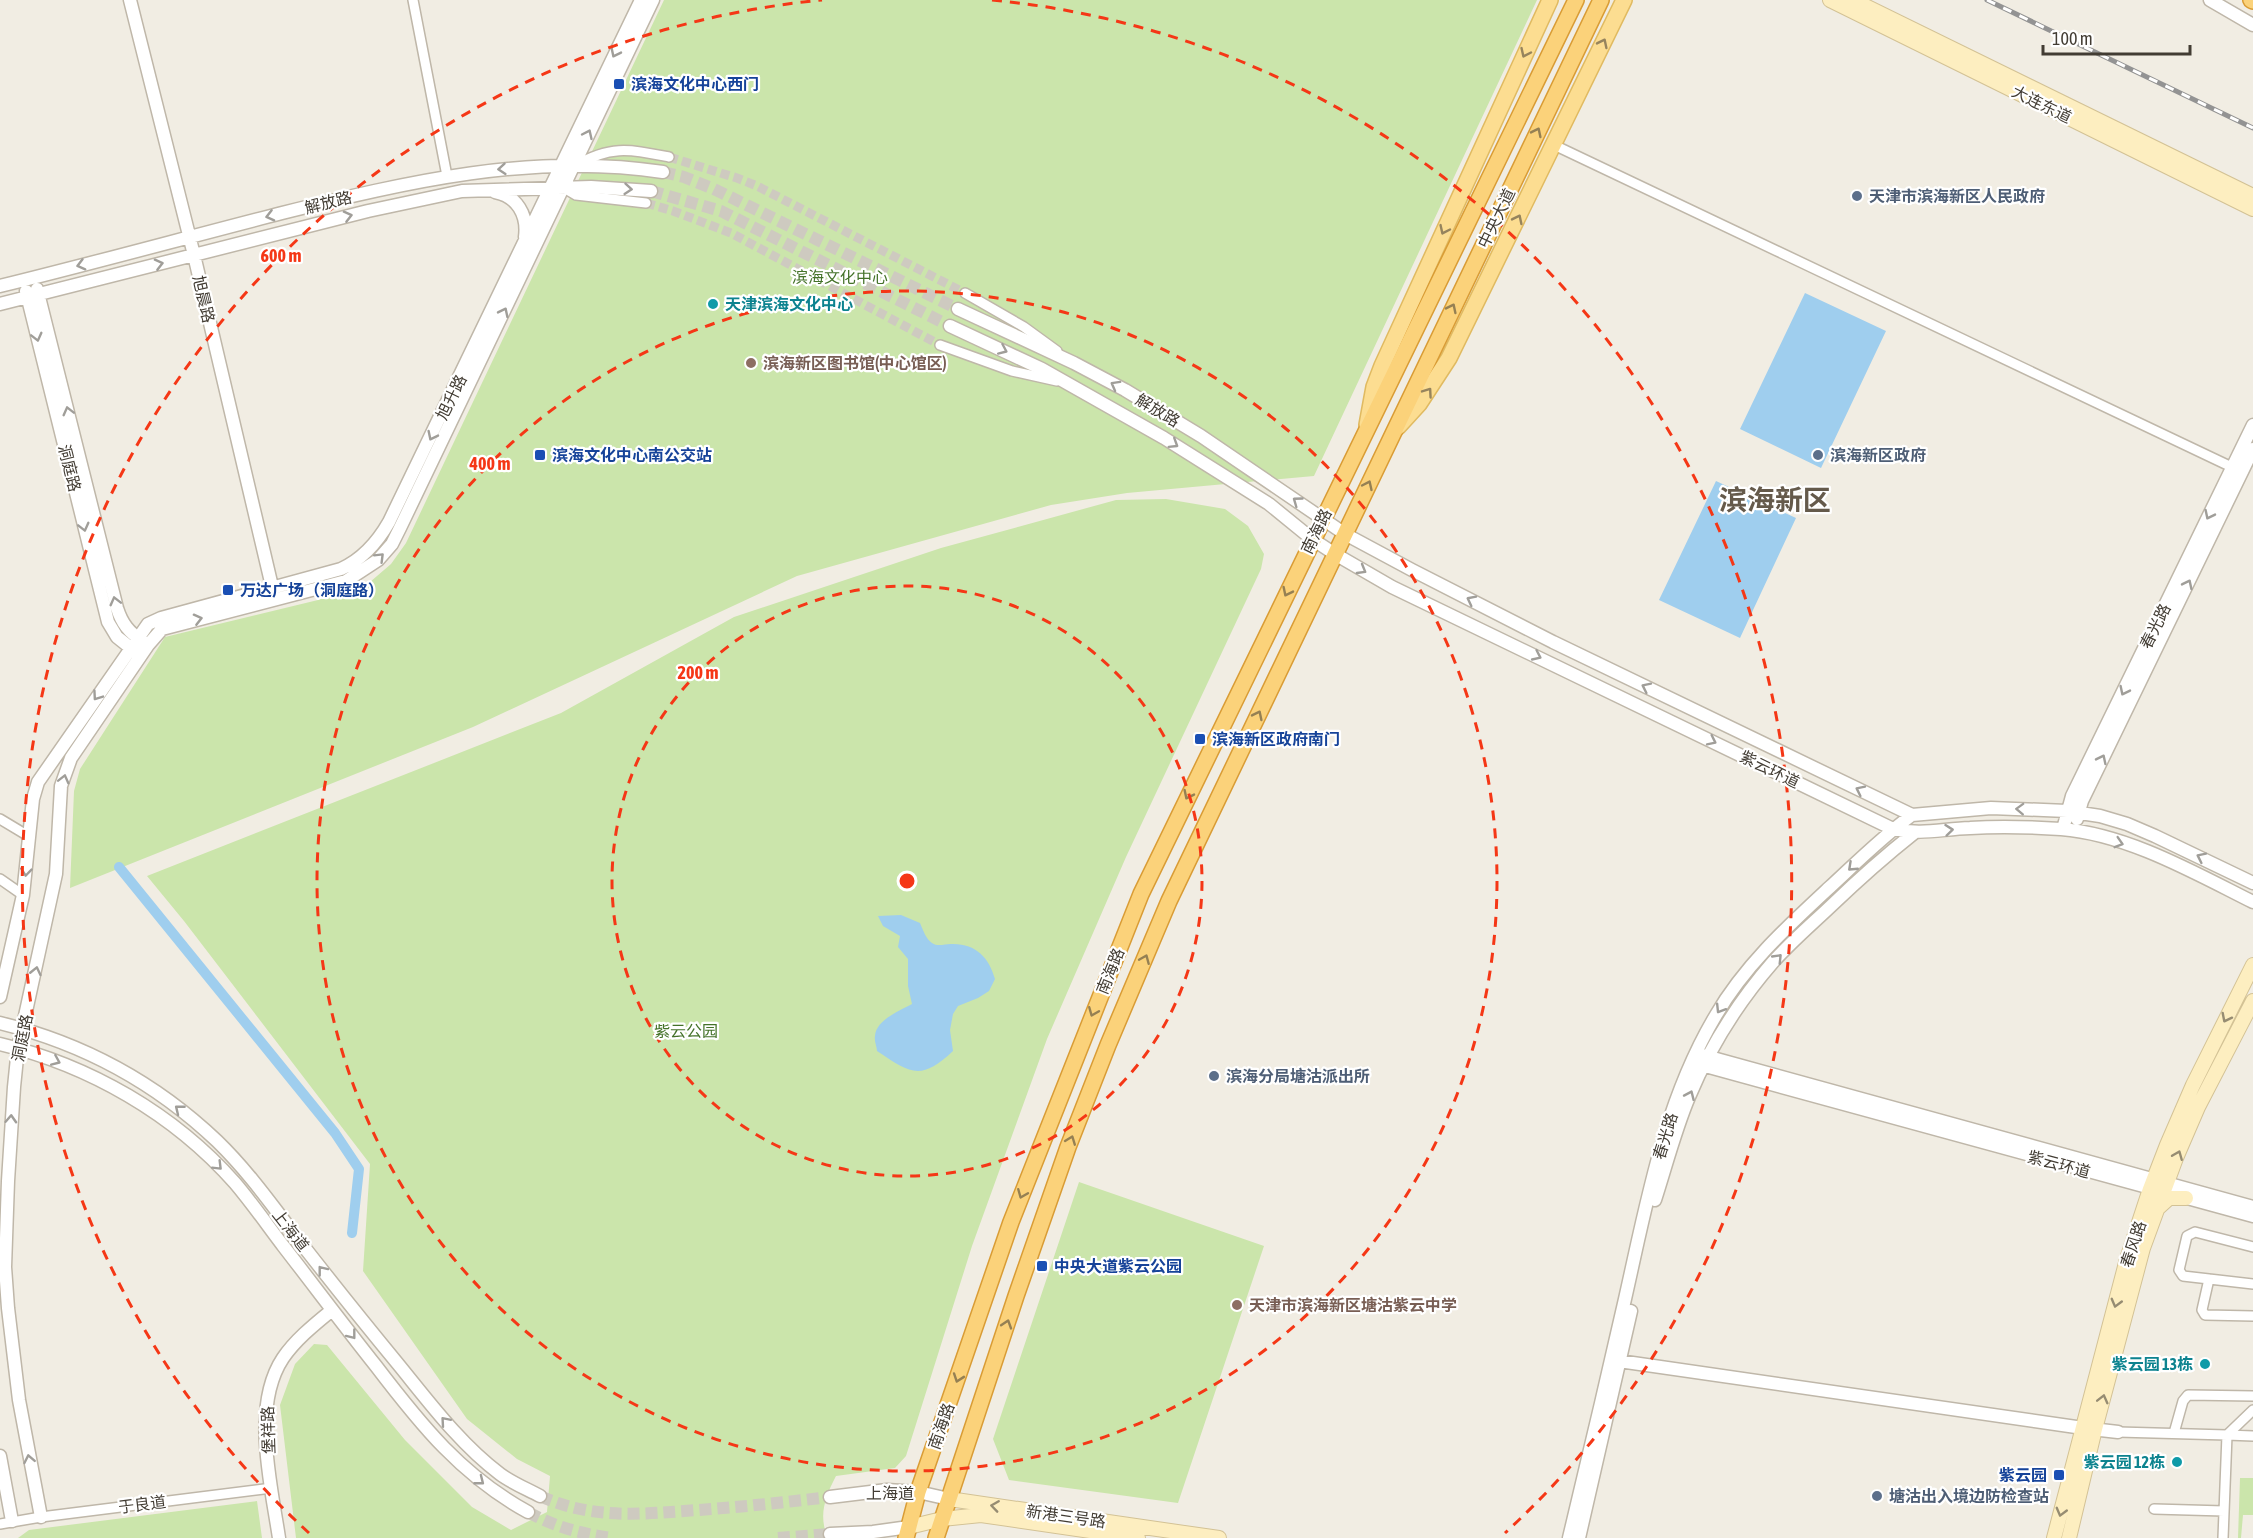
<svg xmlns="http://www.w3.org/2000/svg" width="2253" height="1538" viewBox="0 0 2253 1538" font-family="'Asap Condensed','Noto Sans SC',sans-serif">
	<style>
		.green { fill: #cbe5ab }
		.water { fill: #9fceee }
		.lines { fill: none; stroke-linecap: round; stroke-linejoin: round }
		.canal { stroke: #9fceee; stroke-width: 10 }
		.minor-tunnel { stroke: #cecac0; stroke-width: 9; stroke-dasharray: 9 4.5; stroke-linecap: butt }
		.tertiary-tunnel { stroke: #cecac0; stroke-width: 12; stroke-dasharray: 12 6; stroke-linecap: butt }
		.minor-casing { stroke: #bfb7a9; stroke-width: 12 }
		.tertiary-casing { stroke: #bfb7a9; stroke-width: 15 }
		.secondary-casing { stroke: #d3c295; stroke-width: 16 }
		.primary-casing { stroke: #e0ba61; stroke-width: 18 }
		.trunk-casing { stroke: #d99c35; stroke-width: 18 }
		.minor { stroke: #fff; stroke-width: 9 }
		.tertiary { stroke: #fff; stroke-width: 12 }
		.secondary { stroke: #fdeec0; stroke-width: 14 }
		.primary { stroke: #fcdd91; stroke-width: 15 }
		.trunk { stroke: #fbd27a; stroke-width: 15 }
		.rail-casing { stroke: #939393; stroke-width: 5 }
		.rail { stroke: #fff; stroke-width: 3; stroke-dasharray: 9; stroke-linecap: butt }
		.oneway { stroke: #96845d }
		.oneway2 { stroke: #a09e99 }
		.oneway3 { stroke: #958053 }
		.oneway4 { stroke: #968c72 }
		.ring { fill: none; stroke: #f53716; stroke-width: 3; stroke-dasharray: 10 8 }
		.transit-dot { fill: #1a4fb4; stroke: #fff; stroke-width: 2 }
		.service-dot { fill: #5c6f8a; stroke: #fff; stroke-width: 2 }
		.culture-dot { fill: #0f9aa8; stroke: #fff; stroke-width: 2 }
		.education-dot { fill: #8d6e63; stroke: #fff; stroke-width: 2 }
		.labels { text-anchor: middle; stroke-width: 4.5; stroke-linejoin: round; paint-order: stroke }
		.transit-label { font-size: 16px; font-weight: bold; fill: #164399; stroke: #fff; text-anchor: start }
		.street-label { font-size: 16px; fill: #423c33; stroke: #fff }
		.service-label { font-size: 16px; font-weight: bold; fill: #4e5e75; stroke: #fff; text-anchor: start }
		.park-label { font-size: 16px; fill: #447229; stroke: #fff }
		.culture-label { font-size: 16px; font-weight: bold; fill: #0d838f; stroke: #fff; text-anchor: end }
		.education-label { font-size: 16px; font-weight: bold; fill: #785e54; stroke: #fff; text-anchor: start }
		.town-label { font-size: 28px; font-weight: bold; fill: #655a4b; stroke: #fff }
		.centre { fill: #f53716; stroke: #fff; stroke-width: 3 }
		.ring-label { font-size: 18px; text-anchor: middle; font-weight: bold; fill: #f53716; stroke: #fff; stroke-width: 4.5; stroke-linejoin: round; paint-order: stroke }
	</style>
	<rect width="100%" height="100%" fill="#f1ede3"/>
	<path class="green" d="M664 0H1537L1314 476 1127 493 1051 505 797 576 473 727 70 888 74 791 80 769 165 637 318 600 370 582 391 564 406 543Z
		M1166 499 1225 509 1248 526 1264 554 1261 569 1126 857 1047 1039 972 1246 906 1456 895 1468 836 1476C825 1497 818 1516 828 1538H296L280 1405 295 1364 314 1344 327 1345 405 1440 472 1507 511 1530 547 1512 550 1476 517 1459 467 1419 363 1271 370 1164 184 921 147 876 561 713 734 617 941 548 1116 500Z
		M1079 1182 1264 1246 1178 1503 1009 1480 993 1439Z
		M2240 1478H2253V1538V1515H2243L2241 1538H2238Z
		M257 1501 262 1538H18L29 1530Z"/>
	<path class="water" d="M1805 293 1886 331 1821 468 1740 429Z
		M1716 481 1796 518 1740 638 1659 600Z
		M901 915 920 923C923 930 926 939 932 943 938 947 944 944 951 944 975 943 989 957 995 979L989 991 978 998 958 1006 953 1014 950 1030 953 1051C921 1081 911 1074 877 1051 877 1047 874 1041 875 1036 876 1020 899 1011 912 1004L908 986V959L898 947 900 936 883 926 878 916Z"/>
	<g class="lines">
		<path class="canal" d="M119 867 335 1133 359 1169 352 1233"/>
		<path class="minor-tunnel" d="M669 157 737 178 757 186 965 293
			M646 203 673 211 731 233 940 345"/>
		<path class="tertiary-tunnel" d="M663 172 684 177 714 189 958 309
			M651 191 721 211 950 326
			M540 1496C593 1520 641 1514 698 1510 742 1507 786 1502 830 1497
			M528 1512C555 1527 582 1534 612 1538
			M778 1538 830 1534"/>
		<defs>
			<path id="minor" d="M413 0 447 176
				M1554 145 2238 470
				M574 166C611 145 628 149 669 157
				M564 188 576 195 646 203
				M965 293 1024 327 1057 351
				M940 345 1012 371 1057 381
				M0 819 30 837
				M0 879 23 895
				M2253 1247 2195 1232 2187 1236 2179 1270 2183 1276 2253 1284
				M2209 1279 2202 1310 2205 1315 2253 1316
				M2118 1432 2227 1435 2253 1410
				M2174 1433 2183 1401 2188 1395 2253 1396
				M2154 1509 2224 1511
				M0 1524 41 1517 272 1488
				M2223 1538 2227 1435 2253 1436"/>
			<path id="tertiary" d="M130 0 194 255 274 595
				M2210 0 2253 25
				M495 192C517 196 528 215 525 237
				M0 286C94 263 188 237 282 213 407 182 533 152 663 172
				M37 289 117 608C122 624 129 632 142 641
				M26 291 108 622 117 637 137 653
				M0 304 368 211 462 191 591 187 651 191
				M958 309 1074 363 1125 390 1201 436 1345 534 1412 570 1553 642 1912 815 1991 808 2067 811 2100 816 2127 824 2155 836 2253 883
				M950 326 1042 369 1164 438 1269 504 1312 539 1335 554 1392 587 1893 829C1922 835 1941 829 1970 828 2000 826 2031 827 2061 829 2127 834 2195 873 2253 902
				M2077 819 2082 801 2253 449
				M2063 829 2072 796 2253 425
				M0 997 23 895 33 799 38 782 148 624 161 618 341 569C363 559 377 543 389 522L641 0
				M0 1023C82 1043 156 1083 217 1141 249 1172 274 1208 301 1243 333 1284 365 1324 398 1364 429 1402 460 1444 500 1474 512 1483 527 1489 540 1496
				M0 1044C89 1065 174 1114 235 1183 252 1203 268 1226 284 1247 315 1287 345 1327 376 1366 421 1425 462 1476 528 1512
				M1702 1055 2253 1207
				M1698 1064 2253 1216
				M1655 1200C1666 1166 1675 1130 1689 1097 1709 1049 1739 1001 1773 962 1791 942 1812 924 1832 905 1858 880 1885 856 1914 833
				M1612 1360 2083 1428 2118 1432
				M0 1456 12 1521
				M830 1497 887 1490 918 1492 949 1499
				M41 1517 19 1400 8 1308 5 1267 8 1181 14 1087 18 1048 56 874 61 786 71 758 148 645 162 629 346 581 378 560 392 544 400 528 653 0
				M830 1534 873 1532 909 1527
				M279 1538C271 1484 251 1406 283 1358 296 1339 315 1324 332 1310
				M1569 1538C1588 1458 1607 1379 1625 1299 1647 1202 1664 1102 1716 1015 1745 965 1788 926 1830 887 1857 862 1883 836 1912 815
				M1579 1538 1631 1311"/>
			<path id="secondary" d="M1830 0 2253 209
				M1853 0 2253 196
				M2158 1208 2169 1198H2186
				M949 1499 1219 1538
				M909 1527 942 1519 981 1515 1138 1538
				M2054 1538 2127 1259 2150 1189 2167 1145 2193 1085 2253 965
				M2069 1538 2095 1429 2143 1248 2176 1158 2198 1107 2253 1001"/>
			<path id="primary" d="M1367 425 1374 387 1382 366 1550 0
				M1398 427 1419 404 1449 358 1624 0"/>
			<path id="trunk" d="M2251 0 2253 1
				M906 1538 918 1492 1011 1222 1141 894 1576 0
				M936 1538 1016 1296 1068 1147 1108 1045 1169 901 1601 0"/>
		</defs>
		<use href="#minor" class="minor-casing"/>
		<use href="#tertiary" class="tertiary-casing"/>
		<use href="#secondary" class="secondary-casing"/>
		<use href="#primary" class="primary-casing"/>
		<use href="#trunk" class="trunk-casing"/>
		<use href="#minor" class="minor"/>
		<use href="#tertiary" class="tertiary"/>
		<use href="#secondary" class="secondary"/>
		<use href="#primary" class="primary"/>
		<use href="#trunk" class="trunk"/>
		<defs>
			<path id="rail" d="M1987 0 2253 128"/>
		</defs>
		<use href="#rail" class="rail-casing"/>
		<use href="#rail" class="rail"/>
	</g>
	<defs><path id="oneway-chevron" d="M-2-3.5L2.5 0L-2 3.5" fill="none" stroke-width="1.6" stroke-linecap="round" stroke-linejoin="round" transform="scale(1.5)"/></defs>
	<g class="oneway">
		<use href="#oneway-chevron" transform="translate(1603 43) rotate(-64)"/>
		<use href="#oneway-chevron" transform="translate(1525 53) rotate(115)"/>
		<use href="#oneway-chevron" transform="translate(1518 219) rotate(-64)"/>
		<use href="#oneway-chevron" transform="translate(1444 230) rotate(115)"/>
		<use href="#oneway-chevron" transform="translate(1428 392) rotate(-55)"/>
	</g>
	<g class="oneway2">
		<use href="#oneway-chevron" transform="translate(615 53) rotate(116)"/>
		<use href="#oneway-chevron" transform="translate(588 134) rotate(-65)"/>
		<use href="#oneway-chevron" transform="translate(502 169) rotate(175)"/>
		<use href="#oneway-chevron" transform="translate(628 189) rotate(5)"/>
		<use href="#oneway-chevron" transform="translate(270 216) rotate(166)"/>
		<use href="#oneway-chevron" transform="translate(348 216) rotate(-14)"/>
		<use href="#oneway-chevron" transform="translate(159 264) rotate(-14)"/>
		<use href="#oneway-chevron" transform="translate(81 265) rotate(165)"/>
		<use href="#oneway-chevron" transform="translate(504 312) rotate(-64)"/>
		<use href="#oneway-chevron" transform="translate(37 337) rotate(76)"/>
		<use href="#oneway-chevron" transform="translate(1003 350) rotate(24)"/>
		<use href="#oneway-chevron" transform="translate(1115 385) rotate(-151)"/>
		<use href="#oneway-chevron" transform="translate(68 411) rotate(-104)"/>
		<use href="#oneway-chevron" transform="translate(432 436) rotate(116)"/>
		<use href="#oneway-chevron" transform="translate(1174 444) rotate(32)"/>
		<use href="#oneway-chevron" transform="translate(1297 501) rotate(-144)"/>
		<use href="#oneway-chevron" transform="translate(2209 515) rotate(116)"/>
		<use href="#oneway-chevron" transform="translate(84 527) rotate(76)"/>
		<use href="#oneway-chevron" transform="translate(380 557) rotate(-45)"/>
		<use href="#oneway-chevron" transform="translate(1362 570) rotate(30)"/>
		<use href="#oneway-chevron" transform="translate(2188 584) rotate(-64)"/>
		<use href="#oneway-chevron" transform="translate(1471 600) rotate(-153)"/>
		<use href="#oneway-chevron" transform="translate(115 601) rotate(-104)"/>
		<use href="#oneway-chevron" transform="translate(198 619) rotate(-14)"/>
		<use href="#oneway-chevron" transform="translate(1537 656) rotate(25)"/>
		<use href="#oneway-chevron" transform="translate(1646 687) rotate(-154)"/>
		<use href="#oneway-chevron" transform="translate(2124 691) rotate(116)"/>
		<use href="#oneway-chevron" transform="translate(97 696) rotate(125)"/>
		<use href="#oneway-chevron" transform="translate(1712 741) rotate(26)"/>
		<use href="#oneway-chevron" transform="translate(2102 759) rotate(-64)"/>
		<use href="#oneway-chevron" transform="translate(64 779) rotate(-76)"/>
		<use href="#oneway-chevron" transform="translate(1860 790) rotate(-154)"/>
		<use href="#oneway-chevron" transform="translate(2020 809) rotate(-178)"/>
		<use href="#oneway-chevron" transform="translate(1949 830) rotate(-6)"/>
		<use href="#oneway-chevron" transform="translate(2119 843) rotate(17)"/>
		<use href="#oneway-chevron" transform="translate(2201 857) rotate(-154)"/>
		<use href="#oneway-chevron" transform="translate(1852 867) rotate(137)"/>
		<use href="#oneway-chevron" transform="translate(26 872) rotate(96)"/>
		<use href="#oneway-chevron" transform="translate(1778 958) rotate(-46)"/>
		<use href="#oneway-chevron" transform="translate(36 971) rotate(-77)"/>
		<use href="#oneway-chevron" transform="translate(1720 1009) rotate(122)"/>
		<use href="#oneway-chevron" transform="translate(56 1061) rotate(23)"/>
		<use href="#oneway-chevron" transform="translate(1690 1095) rotate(-66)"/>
		<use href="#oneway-chevron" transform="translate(179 1109) rotate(-141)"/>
		<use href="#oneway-chevron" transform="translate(11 1119) rotate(-87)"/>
		<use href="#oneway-chevron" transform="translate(218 1166) rotate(45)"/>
		<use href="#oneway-chevron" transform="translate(322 1270) rotate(-128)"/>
		<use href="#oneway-chevron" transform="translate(352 1335) rotate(52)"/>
		<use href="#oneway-chevron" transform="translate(445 1421) rotate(-131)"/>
		<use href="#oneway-chevron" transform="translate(29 1459) rotate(-101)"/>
		<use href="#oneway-chevron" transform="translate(480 1481) rotate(38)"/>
	</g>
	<g class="oneway3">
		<use href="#oneway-chevron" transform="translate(1537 132) rotate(-64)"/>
		<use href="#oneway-chevron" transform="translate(1452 308) rotate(-64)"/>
		<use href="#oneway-chevron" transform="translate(1368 485) rotate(-65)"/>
		<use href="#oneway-chevron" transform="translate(1287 592) rotate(116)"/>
		<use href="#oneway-chevron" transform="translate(1258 715) rotate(-64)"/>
		<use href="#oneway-chevron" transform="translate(1188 795) rotate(116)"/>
		<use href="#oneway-chevron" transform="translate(1145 959) rotate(-67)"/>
		<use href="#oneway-chevron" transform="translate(1093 1012) rotate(112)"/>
		<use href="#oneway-chevron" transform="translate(1071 1140) rotate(-69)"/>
		<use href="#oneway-chevron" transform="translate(1022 1194) rotate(112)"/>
		<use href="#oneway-chevron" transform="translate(1007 1324) rotate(-72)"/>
		<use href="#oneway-chevron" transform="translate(958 1378) rotate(109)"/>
	</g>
	<g class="oneway4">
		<use href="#oneway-chevron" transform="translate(2226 1018) rotate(117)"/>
		<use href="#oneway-chevron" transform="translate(2178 1155) rotate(-68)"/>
		<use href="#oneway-chevron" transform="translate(2116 1303) rotate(105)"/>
		<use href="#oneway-chevron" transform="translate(2103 1399) rotate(-76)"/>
		<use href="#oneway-chevron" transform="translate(995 1506) rotate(-172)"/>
		<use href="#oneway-chevron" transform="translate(2061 1512) rotate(105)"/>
	</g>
	<g class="ring">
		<circle cx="907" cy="881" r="295"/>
		<circle cx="907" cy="881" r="590"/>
		<path d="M309 1533A885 885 0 0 1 822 0M992 0A885 885 0 0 1 1505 1533"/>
	</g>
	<g class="transit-dot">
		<rect x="613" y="78" width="12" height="12" rx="3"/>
		<rect x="534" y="449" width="12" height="12" rx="3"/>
		<rect x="222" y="584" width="12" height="12" rx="3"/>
		<rect x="1194" y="733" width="12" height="12" rx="3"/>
		<rect x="1036" y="1260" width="12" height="12" rx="3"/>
		<rect x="2053" y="1469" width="12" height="12" rx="3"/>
	</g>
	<g class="service-dot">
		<circle cx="1857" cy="196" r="6"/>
		<circle cx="1818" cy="455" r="6"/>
		<circle cx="1214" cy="1076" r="6"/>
		<circle cx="1877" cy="1496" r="6"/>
	</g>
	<g class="culture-dot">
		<circle cx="713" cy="304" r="6"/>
		<circle cx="2205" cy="1364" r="6"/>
		<circle cx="2177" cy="1462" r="6"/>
	</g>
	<g class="education-dot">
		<circle cx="751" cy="363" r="6"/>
		<circle cx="1237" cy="1305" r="6"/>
	</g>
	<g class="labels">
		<g class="transit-label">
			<text x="631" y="90">滨海文化中心西门</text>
			<text x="552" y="461">滨海文化中心南公交站</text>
			<text x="240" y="596">万达广场（洞庭路）</text>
			<text x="1212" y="745">滨海新区政府南门</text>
			<text x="1054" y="1272">中央大道紫云公园</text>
			<text x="2047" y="1481" text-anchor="end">紫云园</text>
		</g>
		<g class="street-label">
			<text transform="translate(2042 104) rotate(26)" y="6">大连东道</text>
			<text transform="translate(328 202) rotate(-14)" y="6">解放路</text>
			<text transform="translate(1496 218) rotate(-64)" y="6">中央大道</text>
			<text transform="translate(204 299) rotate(77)" y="6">旭晨路</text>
			<text transform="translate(451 397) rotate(-64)" y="6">旭升路</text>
			<text transform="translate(1158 410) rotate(31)" y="6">解放路</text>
			<text transform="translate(70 468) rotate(76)" y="6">洞庭路</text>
			<text transform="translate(1316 531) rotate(-64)" y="6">南海路</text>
			<text transform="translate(2155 626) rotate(-64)" y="6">春光路</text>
			<text transform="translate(1770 769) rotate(26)" y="6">紫云环道</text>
			<text transform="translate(1110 971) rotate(-68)" y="6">南海路</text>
			<text transform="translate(22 1038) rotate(-79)" y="6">洞庭路</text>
			<text transform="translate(1665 1136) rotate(-73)" y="6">春光路</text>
			<text transform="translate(2059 1164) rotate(15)" y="6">紫云环道</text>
			<text transform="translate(291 1230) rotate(52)" y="6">上海道</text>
			<text transform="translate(2133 1244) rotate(-72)" y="6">春风路</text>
			<text transform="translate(941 1426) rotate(-71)" y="6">南海路</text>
			<text transform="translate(268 1430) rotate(-92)" y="6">堡祥路</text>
			<text x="890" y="1499">上海道</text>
			<text transform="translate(142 1504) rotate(-7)" y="6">于良道</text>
			<text transform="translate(1066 1516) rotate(8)" y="6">新港三号路</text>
		</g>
		<g class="service-label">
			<text x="1869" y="202">天津市滨海新区人民政府</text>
			<text x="1830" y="461">滨海新区政府</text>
			<text x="1226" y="1082">滨海分局塘沽派出所</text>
			<text x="1889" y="1502">塘沽出入境边防检查站</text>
		</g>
		<g class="park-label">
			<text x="840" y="283">滨海文化中心</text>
			<text x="686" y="1037">紫云公园</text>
		</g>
		<g class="culture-label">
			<text x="725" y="310" text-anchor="start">天津滨海文化中心</text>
			<text x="2193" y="1370">紫云园 13栋</text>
			<text x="2165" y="1468">紫云园 12栋</text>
		</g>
		<g class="education-label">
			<text x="763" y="369">滨海新区图书馆(中心馆区)</text>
			<text x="1249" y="1311">天津市滨海新区塘沽紫云中学</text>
		</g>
		<g class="town-label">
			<text x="1775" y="510">滨海新区</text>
		</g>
	</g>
	<circle cx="907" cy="881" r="9" class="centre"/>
	<g class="ring-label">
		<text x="281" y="262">600 m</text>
		<text x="490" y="470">400 m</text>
		<text x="698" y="679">200 m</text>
	</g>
	<path d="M2043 45v9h147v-9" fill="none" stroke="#423c33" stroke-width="3"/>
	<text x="2052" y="45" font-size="18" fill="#423c33" stroke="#ffffff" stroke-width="4.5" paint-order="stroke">100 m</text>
</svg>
